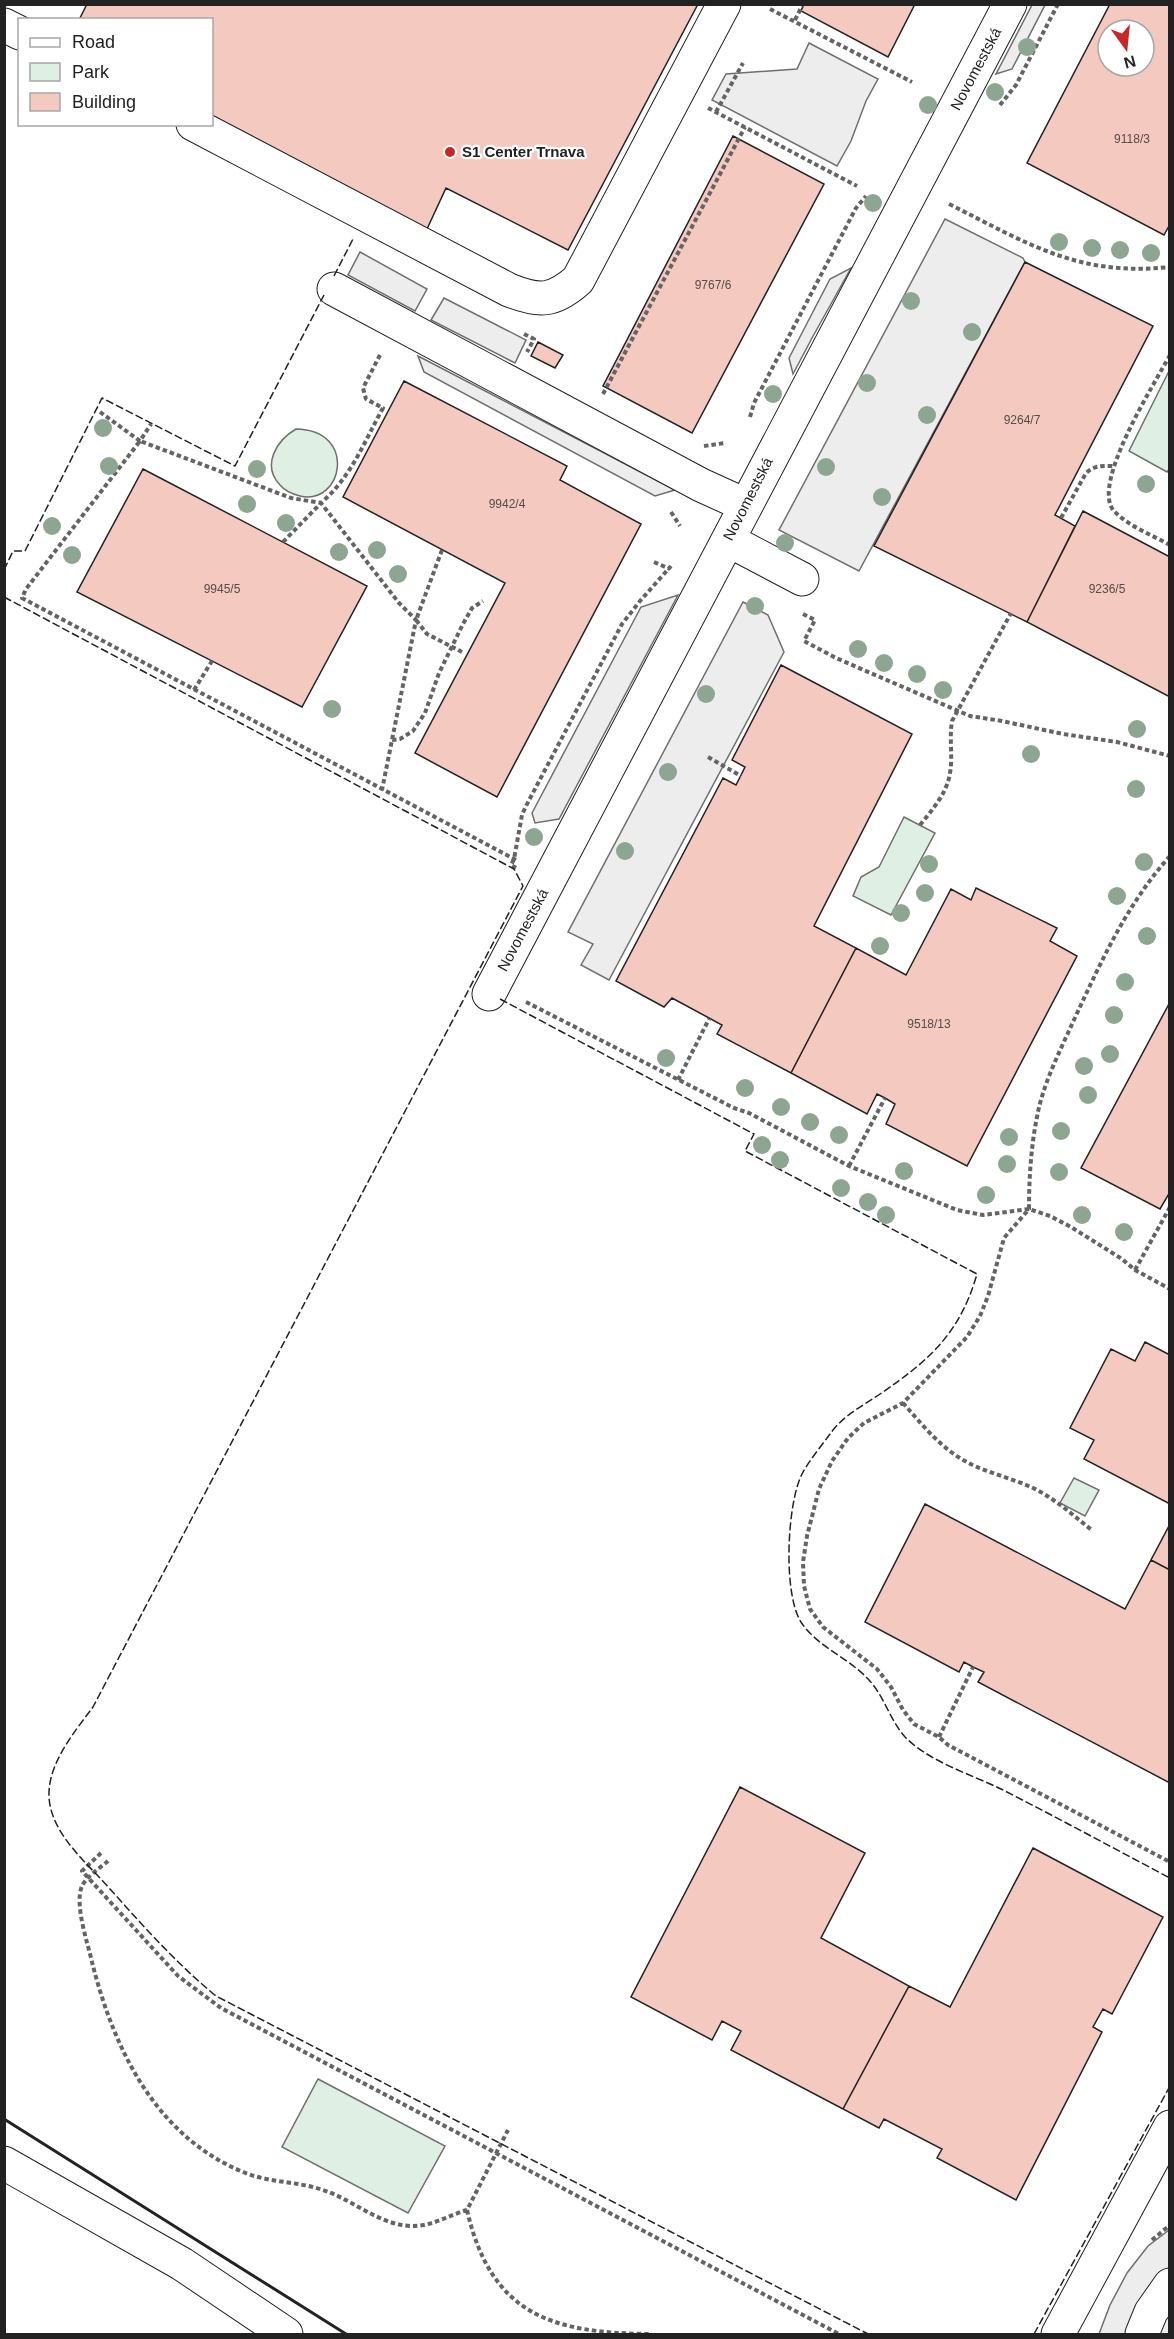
<svg xmlns="http://www.w3.org/2000/svg" width="1174" height="2339" viewBox="0 0 1174 2339" font-family="Arial,sans-serif">
	<style>
		.green { fill: #e0efe3; stroke: #6f6f6f; stroke-width: 1.5 }
		.parking { fill: #ededed; stroke: #6f6f6f; stroke-width: 1.5 }
		.building { fill: #f3c9c0; stroke: #222; stroke-width: 1.5; fill-rule: evenodd }
		.lines { fill: none; stroke-linecap: round; stroke-linejoin: round }
		.minor-casing { stroke: #222; stroke-width: 35 }
		.major-casing { stroke: #222; stroke-width: 35 }
		.path { stroke: #646464; stroke-width: 4; stroke-dasharray: 4.5 3; stroke-linecap: butt }
		.minor { stroke: #fff; stroke-width: 33 }
		.major { stroke: #fff; stroke-width: 33 }
		.fence { stroke: #222; stroke-width: 1.5; stroke-dasharray: 8 3; stroke-linecap: butt }
		.wall { stroke: #222; stroke-width: 3 }
		.tree { fill: #8da692 }
		.poi-dot { fill: #c62828; stroke: #fff; stroke-width: 2 }
		.labels { text-anchor: middle; stroke-width: 4.5; stroke-linejoin: round; paint-order: stroke }
		.number-label { font-size: 12px; fill: #564c4a }
		.street-label { font-size: 15px; fill: #222; stroke: #fff }
		.poi-label { font-size: 15px; font-weight: bold; fill: #222; stroke: #fff; text-anchor: start }
	</style>
	<rect width="100%" height="100%" fill="#fff"/>
	<path class="green" d="M1169 371 1170 468 1167 472 1129 451Z
		M296 429C358 430 343 506 300 496 292 494 285 491 280 485 261 465 277 440 296 429Z
		M904 817 935 833 891 915 853 896 861 877 879 867Z
		M1074 1478 1099 1490 1085 1516 1060 1503Z
		M318 2079 445 2146 408 2213 282 2147Z"/>
	<path class="parking" d="M1032 5H1045L1012 69 996 74Z
		M809 43 878 79 866 101 851 141 837 166 712 100 726 74 797 69Z
		M945 219 1023 258 1025 262 859 571 779 530Z
		M360 252 427 289 415 311 348 275Z
		M851 268 812 338 793 374 789 358 830 279Z
		M444 298 526 340 515 363 431 320Z
		M418 356 675 490 655 496 424 372Z
		M678 595 559 819 535 823 532 813 641 607Z
		M743 602 768 615 784 652 609 980 581 965 593 944 568 932Z
		M1169 2230V2334H1099L1110 2305 1127 2273 1148 2246Z"/>
	<path class="building" d="M87 4H698L568 250 446 188 427 229 212 116V20H79Z
		M804 4H915L888 57 801 11Z
		M1110 4H1170V224L1164 235 1027 163ZM1108 30H1144V66H1108Z
		M733 136 824 184 692 433 603 386Z
		M1025 262 1153 326 1055 515 1075 526 1027 622 874 546Z
		M538 342 563 355 555 368 531 356Z
		M404 381 567 466 560 480 641 524 497 797 415 753 505 583 343 497Z
		M143 469 367 586 302 707 77 592Z
		M1083 511 1170 557V697L1027 622Z
		M781 665 912 734 814 926 856 948 791 1073 717 1034 722 1025 672 998 664 1007 616 981 723 778 736 785 745 767 732 760Z
		M976 888 1057 928 1050 941 1077 956 967 1166 886 1124 895 1104 885 1098 877 1094 867 1114 791 1073 856 948 906 975 951 889 971 900Z
		M1170 1002V1192L1160 1209 1081 1168Z
		M1145 1342 1170 1355V1504L1084 1459 1094 1440 1070 1428 1111 1349 1135 1361Z
		M925 1504 1125 1609 1151 1560 1170 1570V1783L978 1682 984 1672 973 1667 964 1662 959 1672 865 1622Z
		M1170 1524V1570L1151 1560Z
		M740 1787 865 1853 821 1938 909 1986 843 2109 731 2050 741 2031 722 2021 712 2040 631 1997Z
		M1033 1848 1163 1917 1112 2014 1103 2009 1093 2027 1102 2032 1016 2200 937 2158 942 2149 884 2119 879 2128 843 2109 909 1986 950 2007Z"/>
	<g class="lines">
		<defs>
			<path id="minor" d="M4 25 20 33
				M193 124 509 290C539 302 553 302 578 280L724 4
				M334 289 701 485 745 505
				M728 540 802 579
				M489 994 1010 4
				M1058 2334 1170 2127
				M1142 2334 1151 2312 1170 2285"/>
			<path id="major" d="M4 2163 182 2264 286 2334"/>
		</defs>
		<use href="#minor" class="minor-casing"/>
		<use href="#major" class="major-casing"/>
		<path class="path" d="M770 9 912 82
			M795 20 803 4
			M1000 105 1016 85 1058 4
			M708 108 857 186
			M716 112 743 63
			M949 204C1027 243 1078 277 1170 267
			M524 334 534 339 527 352
			M380 355 363 388 366 399 383 408C364 442 352 476 321 503L291 498 140 441 26 589 22 598 518 861
			M1170 355C1155 383 1090 485 1114 511 1128 526 1152 535 1170 545
			M603 394 745 127
			M100 412 140 441 151 424
			M750 417 754 403 856 208 866 196
			M704 446 725 443
			M671 512 680 526
			M1061 518 1086 473C1095 465 1102 466 1113 466
			M283 542 321 503 399 603 416 620 382 790
			M442 550 416 620 427 634 462 652
			M654 562 670 569
			M803 614 815 620 804 641 836 658 970 716 1002 721 1063 734 1117 742 1170 756
			M194 690 212 661
			M392 740 400 739 413 731 425 713 439 673 463 624 472 608 483 601
			M708 757 741 776
			M920 825C933 809 947 793 950 773 953 756 949 739 952 721L1011 613
			M1170 856C1126 905 1100 964 1073 1022 1059 1053 1043 1084 1037 1117 1031 1146 1029 1179 1029 1209L1050 1216 1071 1227 1122 1259 1135 1270 1170 1289
			M516 868 511 865 514 859 522 815 526 806 622 624 640 601 671 566
			M526 1002 734 1108 749 1113 849 1166 957 1210 983 1215 1029 1209 1004 1238 988 1296 980 1316 967 1337 903 1403 864 1423 848 1438 832 1461 819 1489 807 1536 803 1562 804 1586 810 1609 823 1627 877 1669 891 1687 903 1710 914 1724 939 1737 948 1745 1170 1862
			M678 1080 709 1019
			M849 1166 885 1098
			M1135 1270 1170 1207
			M903 1403C920 1422 937 1444 960 1458 983 1473 1012 1477 1037 1490 1058 1501 1075 1517 1093 1531
			M939 1737 973 1667
			M101 1853 82 1871 178 1976 221 2008 839 2334
			M108 1861C100 1868 86 1877 82 1886 74 1904 88 1944 92 1962 114 2050 156 2136 243 2172 269 2183 297 2181 323 2190 357 2201 386 2232 424 2225 439 2222 453 2214 467 2210L508 2130
			M467 2210C491 2315 552 2333 650 2334
			M1152 2240 1170 2225"/>
		<use href="#minor" class="minor"/>
		<use href="#major" class="major"/>
		<path class="fence" d="M334 276 353 239
			M4 570 13 551H25L102 398 235 466 324 295
			M4 597 514 869 523 886 93 1707C73 1734 43 1769 50 1805 56 1838 89 1865 110 1889 144 1927 177 1964 216 1996L868 2334
			M500 999 754 1134 745 1151 977 1274C960 1333 930 1360 880 1394 864 1405 846 1414 833 1430 823 1444 810 1459 802 1474 787 1503 782 1598 803 1625 820 1648 850 1659 869 1680 884 1696 890 1720 905 1737 930 1762 970 1774 1001 1789 1058 1818 1113 1848 1170 1878
			M1034 2334 1170 2086"/>
		<path class="wall" d="M4 2119 346 2334"/>
	</g>
	<g class="tree">
		<circle cx="1027" cy="47" r="9"/>
		<circle cx="995" cy="92" r="9"/>
		<circle cx="928" cy="105" r="9"/>
		<circle cx="873" cy="203" r="9"/>
		<circle cx="1059" cy="242" r="9"/>
		<circle cx="1092" cy="248" r="9"/>
		<circle cx="1120" cy="250" r="9"/>
		<circle cx="1151" cy="253" r="9"/>
		<circle cx="911" cy="301" r="9"/>
		<circle cx="972" cy="332" r="9"/>
		<circle cx="867" cy="383" r="9"/>
		<circle cx="773" cy="394" r="9"/>
		<circle cx="927" cy="415" r="9"/>
		<circle cx="103" cy="428" r="9"/>
		<circle cx="109" cy="466" r="9"/>
		<circle cx="826" cy="467" r="9"/>
		<circle cx="257" cy="469" r="9"/>
		<circle cx="1146" cy="484" r="9"/>
		<circle cx="882" cy="497" r="9"/>
		<circle cx="247" cy="504" r="9"/>
		<circle cx="286" cy="523" r="9"/>
		<circle cx="52" cy="526" r="9"/>
		<circle cx="785" cy="543" r="9"/>
		<circle cx="377" cy="550" r="9"/>
		<circle cx="339" cy="552" r="9"/>
		<circle cx="72" cy="555" r="9"/>
		<circle cx="398" cy="574" r="9"/>
		<circle cx="755" cy="606" r="9"/>
		<circle cx="858" cy="649" r="9"/>
		<circle cx="884" cy="663" r="9"/>
		<circle cx="917" cy="674" r="9"/>
		<circle cx="943" cy="690" r="9"/>
		<circle cx="706" cy="694" r="9"/>
		<circle cx="332" cy="709" r="9"/>
		<circle cx="1137" cy="729" r="9"/>
		<circle cx="1031" cy="754" r="9"/>
		<circle cx="668" cy="772" r="9"/>
		<circle cx="1136" cy="789" r="9"/>
		<circle cx="534" cy="837" r="9"/>
		<circle cx="625" cy="851" r="9"/>
		<circle cx="1144" cy="862" r="9"/>
		<circle cx="929" cy="864" r="9"/>
		<circle cx="925" cy="893" r="9"/>
		<circle cx="1117" cy="896" r="9"/>
		<circle cx="901" cy="913" r="9"/>
		<circle cx="1147" cy="936" r="9"/>
		<circle cx="880" cy="946" r="9"/>
		<circle cx="1125" cy="982" r="9"/>
		<circle cx="1114" cy="1015" r="9"/>
		<circle cx="1110" cy="1054" r="9"/>
		<circle cx="666" cy="1058" r="9"/>
		<circle cx="1084" cy="1066" r="9"/>
		<circle cx="745" cy="1088" r="9"/>
		<circle cx="1088" cy="1095" r="9"/>
		<circle cx="781" cy="1107" r="9"/>
		<circle cx="810" cy="1122" r="9"/>
		<circle cx="1061" cy="1131" r="9"/>
		<circle cx="839" cy="1135" r="9"/>
		<circle cx="1009" cy="1137" r="9"/>
		<circle cx="762" cy="1145" r="9"/>
		<circle cx="780" cy="1160" r="9"/>
		<circle cx="1007" cy="1164" r="9"/>
		<circle cx="904" cy="1171" r="9"/>
		<circle cx="1059" cy="1172" r="9"/>
		<circle cx="841" cy="1188" r="9"/>
		<circle cx="986" cy="1195" r="9"/>
		<circle cx="868" cy="1202" r="9"/>
		<circle cx="886" cy="1215" r="9"/>
		<circle cx="1082" cy="1215" r="9"/>
		<circle cx="1124" cy="1232" r="9"/>
	</g>
	<circle class="poi-dot" cx="450" cy="152" r="6"/>
	<g class="labels">
		<g class="number-label">
			<text x="1132" y="143">9118/3</text>
			<text x="713" y="289">9767/6</text>
			<text x="1022" y="424">9264/7</text>
			<text x="507" y="508">9942/4</text>
			<text x="222" y="593">9945/5</text>
			<text x="1107" y="593">9236/5</text>
			<text x="929" y="1028">9518/13</text>
		</g>
		<g class="street-label">
			<text transform="translate(976 69) rotate(-62)" y="5">Novomestská</text>
			<text transform="translate(748 499) rotate(-63)" y="5">Novomestská</text>
			<text transform="translate(523 930) rotate(-62)" y="5">Novomestská</text>
		</g>
		<g class="poi-label">
			<text x="462" y="157">S1 Center Trnava</text>
		</g>
	</g>
	<rect width="1174" height="2339" fill="none" stroke="#222222" stroke-width="12"/>
	<rect x="18" y="18" width="195" height="108" fill="#ffffff" stroke="#a7a7a7" stroke-width="1.5"/>
	<rect x="30" y="38" width="30" height="9" fill="#ffffff" stroke="#a7a7a7" stroke-width="1.5"/>
	<text x="72" y="48" font-size="18" fill="#222222">Road</text>
	<rect x="30" y="63" width="30" height="18" fill="#e0efe3" stroke="#a7a7a7" stroke-width="1.5"/>
	<text x="72" y="78" font-size="18" fill="#222222">Park</text>
	<rect x="30" y="93" width="30" height="18" fill="#f3c9c0" stroke="#a7a7a7" stroke-width="1.5"/>
	<text x="72" y="108" font-size="18" fill="#222222">Building</text>
	<g transform="translate(1126 48) rotate(165)"><circle r="28" fill="#ffffff" stroke="#a7a7a7" stroke-width="1.5"/>
	<path d="M0-4.5L10 22L0 15L-10 22Z" fill="#c62828"/>
	<text y="-9" font-size="16" font-weight="bold" text-anchor="middle" fill="#222222">N</text>
	</g>
</svg>
